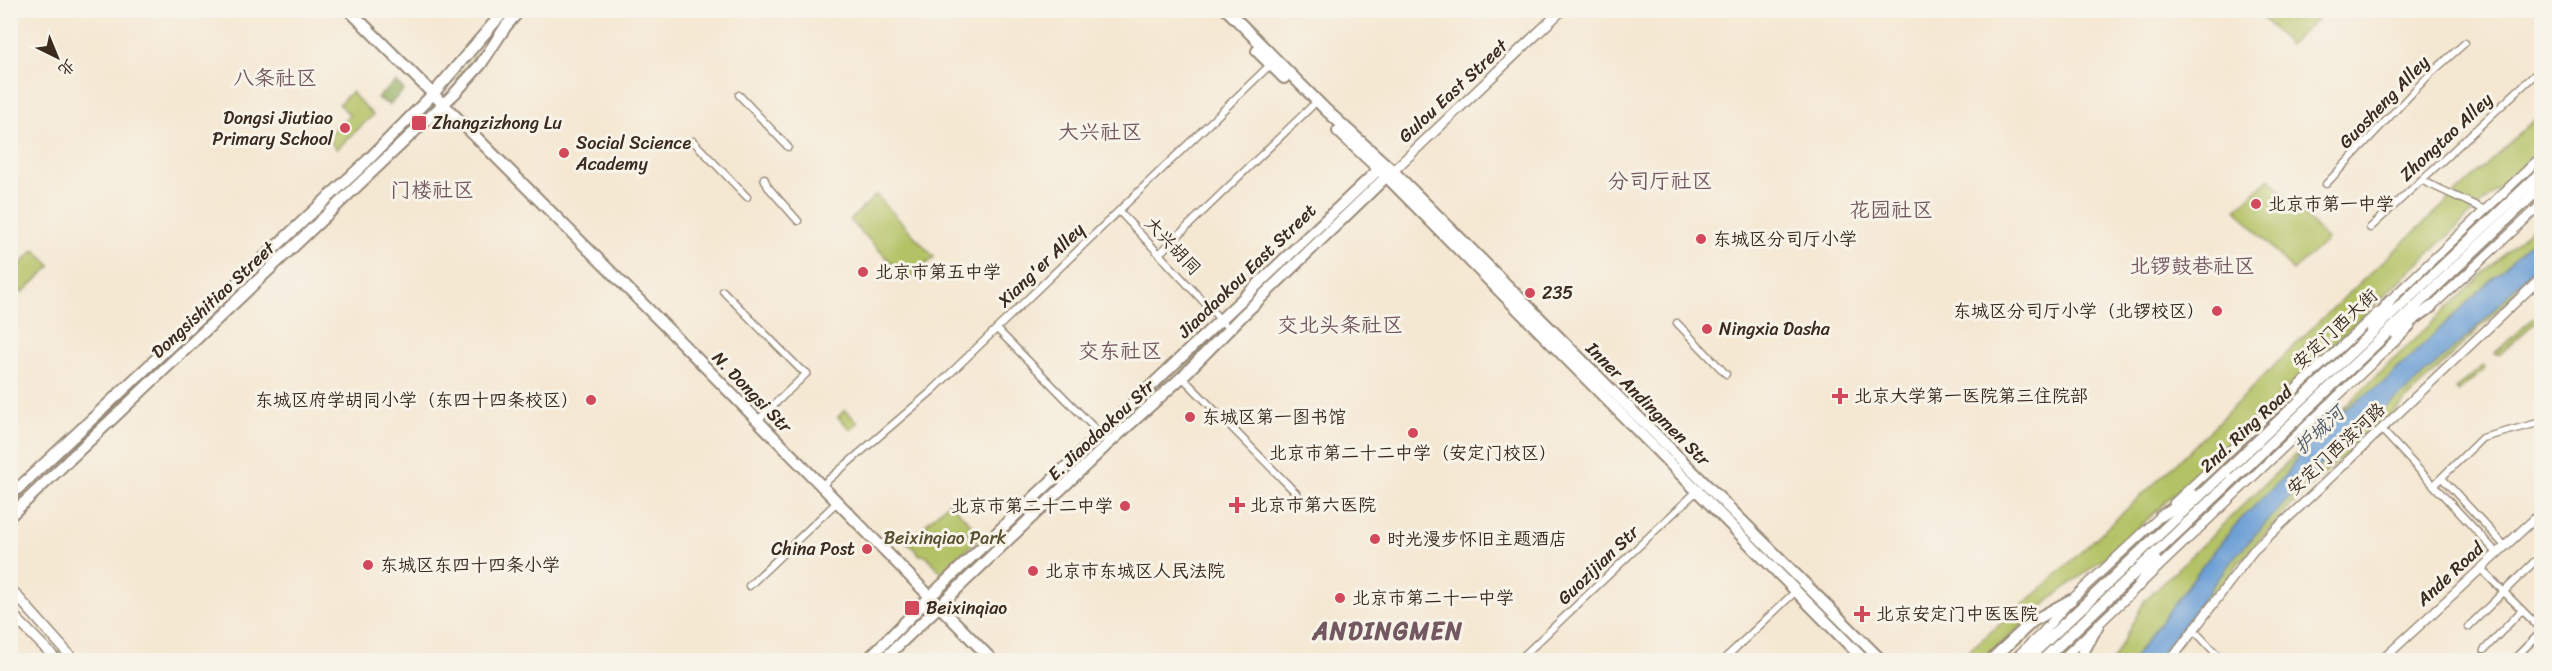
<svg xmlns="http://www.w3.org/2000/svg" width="2552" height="671" viewBox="0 0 2552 671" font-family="Sriracha,'LXGW WenKai TC',sans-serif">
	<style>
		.green { fill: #b3c265; stroke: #777642; stroke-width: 1.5 }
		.forest { fill: #8ea85a; stroke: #64693c; stroke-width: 1.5 }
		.water { fill: #699dd5; stroke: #52647a; stroke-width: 1.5 }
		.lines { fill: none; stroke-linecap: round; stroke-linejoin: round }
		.minor-casing { stroke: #988978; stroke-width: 9 }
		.tertiary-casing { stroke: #988978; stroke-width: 11 }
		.secondary-casing { stroke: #988978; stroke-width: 12 }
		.primary-casing { stroke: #988978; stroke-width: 14 }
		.trunk-casing { stroke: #988978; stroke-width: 14 }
		.minor { stroke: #fff; stroke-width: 6 }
		.tertiary { stroke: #fff; stroke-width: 8 }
		.secondary { stroke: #fff; stroke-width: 9 }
		.primary { stroke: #fff; stroke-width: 10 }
		.trunk { stroke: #fff; stroke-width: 10 }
		.poi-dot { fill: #d1495b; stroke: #f7f3e8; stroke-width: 2 }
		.labels { text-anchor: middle; stroke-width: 6; stroke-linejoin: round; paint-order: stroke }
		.street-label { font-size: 18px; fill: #3b2a1e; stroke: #f7f3e8 }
		.poi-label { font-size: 18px; fill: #3b2a1e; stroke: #f7f3e8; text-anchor: start }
		.park-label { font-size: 18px; fill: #595030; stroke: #f7f3e8 }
		.water-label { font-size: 20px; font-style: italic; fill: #4d5867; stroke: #f7f3e8 }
		.quarter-label { font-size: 21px; fill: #735861; stroke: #f7f3e8 }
		.district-label { font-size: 24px; font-weight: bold; letter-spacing: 1.5px; fill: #735861; stroke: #f7f3e8 }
	</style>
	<rect width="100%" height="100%" fill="#f7f3e8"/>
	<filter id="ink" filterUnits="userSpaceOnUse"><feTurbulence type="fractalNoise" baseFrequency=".0167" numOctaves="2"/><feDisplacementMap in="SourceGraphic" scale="12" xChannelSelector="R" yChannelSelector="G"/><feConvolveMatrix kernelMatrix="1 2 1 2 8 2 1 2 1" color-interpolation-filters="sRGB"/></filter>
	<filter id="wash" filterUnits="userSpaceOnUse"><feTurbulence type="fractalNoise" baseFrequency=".008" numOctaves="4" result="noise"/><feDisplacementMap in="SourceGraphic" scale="24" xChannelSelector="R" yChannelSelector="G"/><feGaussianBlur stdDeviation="1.35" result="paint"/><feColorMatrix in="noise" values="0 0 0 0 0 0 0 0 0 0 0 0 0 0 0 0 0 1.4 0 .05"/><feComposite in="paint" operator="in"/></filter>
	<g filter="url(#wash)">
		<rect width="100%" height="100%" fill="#f5e8d3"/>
		<path class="green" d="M514 11 481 56 459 81 457 80V77Z
			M2269 11V10L2326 11 2289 45 2262 17Z
			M351 92 373 115 337 149 326 138 350 115 339 104Z
			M422 114 424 116 187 342 185 341 370 167Z
			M2541 114V148L2115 550 2053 597 1984 660H1958L2039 591 2186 454 2316 324Z
			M2270 178 2327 240 2293 271 2236 209Z
			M876 195 934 257 909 281 850 220Z
			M2541 219V268L2395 411 2303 493 2240 561 2167 660H2113L2145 600 2395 358Z
			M35 250 51 266 22 293 11 280V273Z
			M2537 314 2540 318 2499 355H2496L2495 353Z
			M178 346 180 348 85 437 83 435Z
			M2484 365 2485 369 2458 392 2456 389Z
			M845 410 858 422 851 430 838 417Z
			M79 439 80 441 11 507V503Z
			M949 502 982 535 942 573 926 555H920L907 542Z"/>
		<path class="forest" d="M396 82 404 90 389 105 377 98Z"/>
		<path class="water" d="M2541 232V261L2471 333 2392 403 2368 420 2321 464 2236 555 2157 660H2132L2207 560 2237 523 2282 479 2300 454 2349 406 2383 383Z"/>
	</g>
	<g filter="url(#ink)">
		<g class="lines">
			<defs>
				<path id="minor" d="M739 95 788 147
					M693 141 747 197
					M764 178 768 187 798 221
					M2421 180 2485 210
					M2326 184 2430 74 2465 43
					M1119 211 1229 329
					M2370 228 2542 68
					M1159 254 1312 106
					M723 291 800 369 807 373 757 421
					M1677 323 1726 374
					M997 329 1109 443
					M1182 377 1298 495
					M2381 429 2497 553
					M2442 478 2505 546
					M2434 485 2482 438 2542 422
					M821 486 932 391 1271 64
					M2481 569 2542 630
					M749 586 837 502
					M2533 622 2542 613
					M2468 627 2535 561
					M2193 629 2222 660
					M2484 650 2522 610
					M1519 660 1699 489
					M1723 660 1796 591
					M2513 660 2542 631"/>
				<path id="tertiary" d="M2386 304 2542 156
					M2428 310 2542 204
					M2174 503 2377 313
					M2013 660 2042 633 2071 600 2165 512
					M2061 660 2410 327
					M2171 660 2253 551 2542 277
					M2382 660 2542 512"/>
				<path id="secondary" d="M1393 171 1562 10
					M10 588 74 660
					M10 612 57 660"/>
				<path id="primary" d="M349 10 670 331 992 660
					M1227 10 1326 110 1393 171 1881 660
					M1257 51 1284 78
					M1338 131 1387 177 1864 660
					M10 496 367 161 433 94 505 10
					M10 516 455 93 481 64 506 26 520 10
					M867 660 942 585 1379 169
					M883 660 1109 443 1182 377 1243 315 1390 173
					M1991 660 2033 621 2071 600
					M2079 660 2098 625"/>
				<path id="trunk" d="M2371 327 2390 301
					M2395 333 2431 307
					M2161 516 2193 495
					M2139 585 2156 561
					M2026 660 2542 172
					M2043 660 2542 186"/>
			</defs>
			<use href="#minor" class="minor-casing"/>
			<use href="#tertiary" class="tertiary-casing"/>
			<use href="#secondary" class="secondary-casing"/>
			<use href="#primary" class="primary-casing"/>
			<use href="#trunk" class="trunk-casing"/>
			<use href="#minor" class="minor"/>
			<use href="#tertiary" class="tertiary"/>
			<use href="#secondary" class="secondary"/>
			<use href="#primary" class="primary"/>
			<use href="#trunk" class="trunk"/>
		</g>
	</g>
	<g class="poi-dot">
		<rect x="411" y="115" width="16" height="16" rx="3"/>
		<circle cx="345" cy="128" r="6"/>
		<circle cx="564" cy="153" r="6"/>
		<circle cx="2256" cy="204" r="6"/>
		<circle cx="1701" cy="239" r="6"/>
		<circle cx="863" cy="272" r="6"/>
		<circle cx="1530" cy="293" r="6"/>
		<circle cx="2217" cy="311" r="6"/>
		<circle cx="1707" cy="329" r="6"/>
		<path d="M1837 387h6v6h6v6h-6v6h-6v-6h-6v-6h6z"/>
		<circle cx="591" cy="400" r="6"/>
		<circle cx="1190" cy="417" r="6"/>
		<circle cx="1413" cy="433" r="6"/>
		<path d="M1234 496h6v6h6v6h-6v6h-6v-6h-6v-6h6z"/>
		<circle cx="1125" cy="506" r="6"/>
		<circle cx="1375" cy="539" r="6"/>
		<circle cx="867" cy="549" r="6"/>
		<circle cx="368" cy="565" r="6"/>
		<circle cx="1033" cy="571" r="6"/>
		<circle cx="1340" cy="598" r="6"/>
		<rect x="904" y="600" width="16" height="16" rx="3"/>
		<path d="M1859 605h6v6h6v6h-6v6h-6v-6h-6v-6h6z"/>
	</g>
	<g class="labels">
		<g class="street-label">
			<text transform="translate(1453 91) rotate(-43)" y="6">Gulou East Street</text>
			<text transform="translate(2384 102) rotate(-46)" y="6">Guosheng Alley</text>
			<text transform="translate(2446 137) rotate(-43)" y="6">Zhongtao Alley</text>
			<text transform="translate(1173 246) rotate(47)" y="6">大兴胡同</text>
			<text transform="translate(1041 265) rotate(-44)" y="6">Xiang'er Alley</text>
			<text transform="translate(1247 271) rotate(-44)" y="6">Jiaodaokou East Street</text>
			<text transform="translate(213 300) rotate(-43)" y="6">Dongsishitiao Street</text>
			<text transform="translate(2335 329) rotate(-43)" y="6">安定门西大街</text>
			<text transform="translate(752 392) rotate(46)" y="6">N. Dongsi Str</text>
			<text transform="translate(1648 404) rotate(45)" y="6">Inner Andingmen Str</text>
			<text transform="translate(2246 429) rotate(-43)" y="6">2nd. Ring Road</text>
			<text transform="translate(1101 430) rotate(-43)" y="6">E. Jiaodaokou Str</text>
			<text transform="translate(2336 449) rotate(-43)" y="6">安定门西滨河路</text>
			<text transform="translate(1598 565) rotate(-44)" y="6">Guozijian Str</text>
			<text transform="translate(2450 574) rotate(-43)" y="6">Ande Road</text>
		</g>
		<g class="poi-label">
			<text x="333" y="124" text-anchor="end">Dongsi Jiutiao<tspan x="333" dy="21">Primary School</tspan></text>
			<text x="432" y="129">Zhangzizhong Lu</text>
			<text x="576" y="149">Social Science<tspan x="576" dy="21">Academy</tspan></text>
			<text x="2268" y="210">北京市第一中学</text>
			<text x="1713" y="245">东城区分司厅小学</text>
			<text x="875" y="278">北京市第五中学</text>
			<text x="1542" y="299">235</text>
			<text x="2205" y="317" text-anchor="end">东城区分司厅小学（北锣校区）</text>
			<text x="1719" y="335">Ningxia Dasha</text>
			<text x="1854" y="402">北京大学第一医院第三住院部</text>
			<text x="579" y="406" text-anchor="end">东城区府学胡同小学（东四十四条校区）</text>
			<text x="1202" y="423">东城区第一图书馆</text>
			<text x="1413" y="459" text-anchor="middle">北京市第二十二中学（安定门校区）</text>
			<text x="1250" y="511">北京市第六医院</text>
			<text x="1113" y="512" text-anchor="end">北京市第二十二中学</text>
			<text x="1387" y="545">时光漫步怀旧主题酒店</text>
			<text x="855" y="555" text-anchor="end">China Post</text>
			<text x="380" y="571">东城区东四十四条小学</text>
			<text x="1045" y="577">北京市东城区人民法院</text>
			<text x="1352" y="604">北京市第二十一中学</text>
			<text x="926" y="614">Beixinqiao</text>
			<text x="1876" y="620">北京安定门中医医院</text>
		</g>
		<g class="park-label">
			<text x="945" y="544">Beixinqiao Park</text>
		</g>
		<g class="water-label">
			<text transform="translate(2319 430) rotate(-43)" y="7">护城河</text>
		</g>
		<g class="quarter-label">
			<text x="275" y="85">八条社区</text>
			<text x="1100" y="139">大兴社区</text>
			<text x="1660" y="188">分司厅社区</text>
			<text x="432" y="197">门楼社区</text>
			<text x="1891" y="217">花园社区</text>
			<text x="2192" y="273">北锣鼓巷社区</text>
			<text x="1340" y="332">交北头条社区</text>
			<text x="1120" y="358">交东社区</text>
		</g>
		<g class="district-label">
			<text x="1388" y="639">ANDINGMEN</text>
		</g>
	</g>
	<rect width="2552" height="671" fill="none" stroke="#f7f3e8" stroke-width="36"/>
	<g transform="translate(57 57) rotate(137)" stroke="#f7f3e8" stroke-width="4.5" paint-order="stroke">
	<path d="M0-4.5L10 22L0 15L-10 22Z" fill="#3b2a1e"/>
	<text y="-9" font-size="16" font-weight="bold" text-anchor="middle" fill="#3b2a1e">北</text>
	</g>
</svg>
